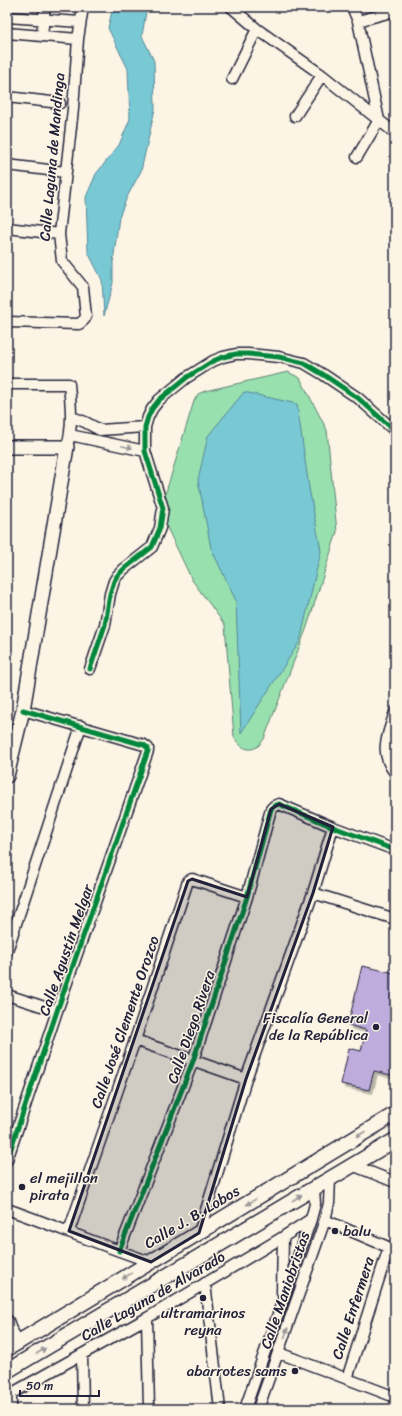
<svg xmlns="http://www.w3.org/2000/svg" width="402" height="1416" viewBox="0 0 402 1416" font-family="Sriracha,sans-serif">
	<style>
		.green { fill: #98e0ae; stroke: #5d8174 }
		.water { fill: #79c9d5; stroke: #568697 }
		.building { fill: #beacdc; stroke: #22223b; filter: url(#shadow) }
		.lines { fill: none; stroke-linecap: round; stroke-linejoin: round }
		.minor-casing { stroke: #22223b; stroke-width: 13 }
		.tertiary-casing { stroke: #22223b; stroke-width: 16 }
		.secondary-casing { stroke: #22223b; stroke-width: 17 }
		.minor { stroke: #fcf5e5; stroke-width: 10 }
		.tertiary { stroke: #fcf5e5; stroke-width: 13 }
		.secondary { stroke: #fcf5e5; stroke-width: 14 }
		.cycleway-casing { stroke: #fcf5e5; stroke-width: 8 }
		.cycleway { stroke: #00873e; stroke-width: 5 }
		.oneway { fill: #9a9698 }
		.marked { fill: #22223b; fill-opacity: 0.2; stroke: #22223b; stroke-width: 3; stroke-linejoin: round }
		.poi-dot { fill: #22223b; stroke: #fcf5e5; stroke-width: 1.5 }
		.labels { text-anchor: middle; stroke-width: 3; stroke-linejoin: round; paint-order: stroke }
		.street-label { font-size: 15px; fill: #22223b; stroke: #fcf5e5 }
		.poi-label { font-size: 15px; fill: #22223b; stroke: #fcf5e5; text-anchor: end }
	</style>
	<defs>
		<filter id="shadow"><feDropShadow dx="3.5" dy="3.5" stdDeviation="0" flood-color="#0004"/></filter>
	</defs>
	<rect width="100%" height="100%" fill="#fcf5e5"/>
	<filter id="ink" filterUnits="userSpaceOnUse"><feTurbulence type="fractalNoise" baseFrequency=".025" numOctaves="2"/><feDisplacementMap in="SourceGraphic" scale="8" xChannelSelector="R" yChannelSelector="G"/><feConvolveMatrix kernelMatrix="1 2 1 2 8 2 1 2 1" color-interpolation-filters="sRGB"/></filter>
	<g filter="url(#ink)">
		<path class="green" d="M288 372 300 378 327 430 337 532 307 627 264 739C262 741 259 746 257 747 247 753 238 745 234 737L225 625 192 580 162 517 161 508 194 401 198 394 205 391Z"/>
		<path class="water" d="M113 7H143L146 12 142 36 154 61 155 109 141 171 127 197 119 217 113 262V283L104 316 102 280 88 252 86 197 96 174 119 145 130 119 128 69 108 28Z
			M244 392 297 404 309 488 321 551 300 641 241 733 236 601 211 548 198 480 208 436Z"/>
		<path class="building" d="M362 966 395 973V1076L374 1071 369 1090 341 1084 349 1048 361 1051 366 1030 348 1025Z"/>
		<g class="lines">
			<defs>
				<path id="minor" d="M231 7 257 29 322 75 395 133
					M352 7 358 21 379 120 357 157
					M7 17 80 22
					M358 21 395 11
					M7 33 78 39
					M42 36 45 7
					M232 79 257 29
					M7 97 60 103
					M295 116 322 75
					M7 165 65 172
					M7 228 59 234
					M7 322 79 324 84 320 86 317 83 287 62 261 59 234 73 109 78 39 83 7
					M7 384H69C71 406 73 426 67 447
					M72 417 85 422 100 430 145 427
					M70 435 145 451
					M90 669 105 625 110 594 114 581 117 576 124 569 152 547 160 528 163 508 145 451V427L148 417 152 409 159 400 186 378 213 361 223 357 236 354H248L279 357 304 363 324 375 358 398 395 431
					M395 712C388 735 378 752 395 773
					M313 893 395 919
					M7 951 81 726
					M7 995 57 1011
					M135 1040 246 1079
					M7 1160 57 1011 148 751V748L144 745 23 710
					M352 1165 395 1182
					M7 1209C55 1226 103 1246 151 1262
					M325 1220 395 1250
					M69 1231 135 1040 188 881 192 879 247 897
					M199 1233 246 1079 313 893 333 827
					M119 1251 193 1061 247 897 271 809 274 806 279 804 333 827 395 850
					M205 1283 220 1409
					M282 1293 283 1237
					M147 1318 149 1409
					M279 1353 395 1397
					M82 1354 83 1409
					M347 1379 389 1247
					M11 1394V1409
					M7 1396 147 1318 283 1237 311 1219
					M245 1409 311 1219 315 1204 314 1188
					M258 1409 325 1220 329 1203 330 1178"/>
				<path id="tertiary" d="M7 447H67L23 710 7 776
					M7 1322 9 1329 18 1343"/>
				<path id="secondary" d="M7 1349 395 1114
					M7 1371 395 1140"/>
			</defs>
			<use href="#minor" class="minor-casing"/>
			<use href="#tertiary" class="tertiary-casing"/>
			<use href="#secondary" class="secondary-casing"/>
			<use href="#minor" class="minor"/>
			<use href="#tertiary" class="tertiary"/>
			<use href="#secondary" class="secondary"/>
			<defs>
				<path id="cycleway" d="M90 669 105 625 110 594 114 581 117 576 124 569 152 547 160 528 163 508 145 451V427L148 417 152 409 159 400 186 378 213 361 223 357 236 354H248L279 357 304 363 324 375 358 398 395 431
					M7 1160 57 1011 148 751V748L144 745 23 710
					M119 1251 193 1061 247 897 271 809 274 806 279 804 333 827 395 850"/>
			</defs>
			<use href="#cycleway" class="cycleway-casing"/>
			<use href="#cycleway" class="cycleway"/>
		</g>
		<defs><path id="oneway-solid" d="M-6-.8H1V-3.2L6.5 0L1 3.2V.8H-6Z"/></defs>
		<g class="oneway">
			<use href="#oneway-solid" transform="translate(127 447) rotate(12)"/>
			<use href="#oneway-solid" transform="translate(361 1134) rotate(149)"/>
			<use href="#oneway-solid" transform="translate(297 1198) rotate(-31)"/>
			<use href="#oneway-solid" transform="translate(251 1202) rotate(148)"/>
			<use href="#oneway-solid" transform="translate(127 1276) rotate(148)"/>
			<use href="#oneway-solid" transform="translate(286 1333) rotate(-71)"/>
			<use href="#oneway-solid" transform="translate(41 1351) rotate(-31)"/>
		</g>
	</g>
	<path class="marked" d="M279 804 333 827 313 893 246 1079 199 1233 151 1262 69 1231 188 881 192 879 247 897 271 809Z"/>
	<g class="poi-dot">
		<circle cx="376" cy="1027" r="4"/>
		<circle cx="22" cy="1187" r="4"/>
		<circle cx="335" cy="1231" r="4"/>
		<circle cx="203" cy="1298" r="4"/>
		<circle cx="295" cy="1371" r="4"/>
	</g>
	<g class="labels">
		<g class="street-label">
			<text transform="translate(52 157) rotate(-85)" y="5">Calle Laguna de Mandinga</text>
			<text transform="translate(66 950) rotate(-71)" y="5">Calle Agustín Melgar</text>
			<text transform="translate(125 1022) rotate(-71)" y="5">Calle José Clemente Orozco</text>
			<text transform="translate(191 1027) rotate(-71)" y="5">Calle Diego Rivera</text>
			<text transform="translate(192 1217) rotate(-31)" y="5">Calle J. B. Lobos</text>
			<text transform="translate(285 1290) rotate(-71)" y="5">Calle Maniobristas</text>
			<text transform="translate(153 1296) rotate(-30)" y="5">Calle Laguna de Alvarado</text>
			<text transform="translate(353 1308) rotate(-72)" y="5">Calle Enfermera</text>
		</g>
		<g class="poi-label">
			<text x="368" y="1023">Fiscalía General<tspan x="368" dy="17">de la República</tspan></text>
			<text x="30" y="1183" text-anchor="start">el mejillon<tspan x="30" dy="17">pirata</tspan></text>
			<text x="343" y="1236" text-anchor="start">balu</text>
			<text x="203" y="1318" text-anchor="middle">ultramarinos<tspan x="203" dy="17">reyna</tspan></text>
			<text x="287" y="1376">abarrotes sams</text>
		</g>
	</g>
	<rect width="402" height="1416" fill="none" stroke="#fcf5e5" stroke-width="24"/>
	<rect x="12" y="12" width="378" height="1392" fill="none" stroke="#22223b" stroke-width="1.5" filter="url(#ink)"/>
	<path d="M20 1390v6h79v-6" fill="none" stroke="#22223b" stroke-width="2"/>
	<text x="26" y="1390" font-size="12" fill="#22223b" stroke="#fcf5e5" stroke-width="3" paint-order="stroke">50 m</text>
</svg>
